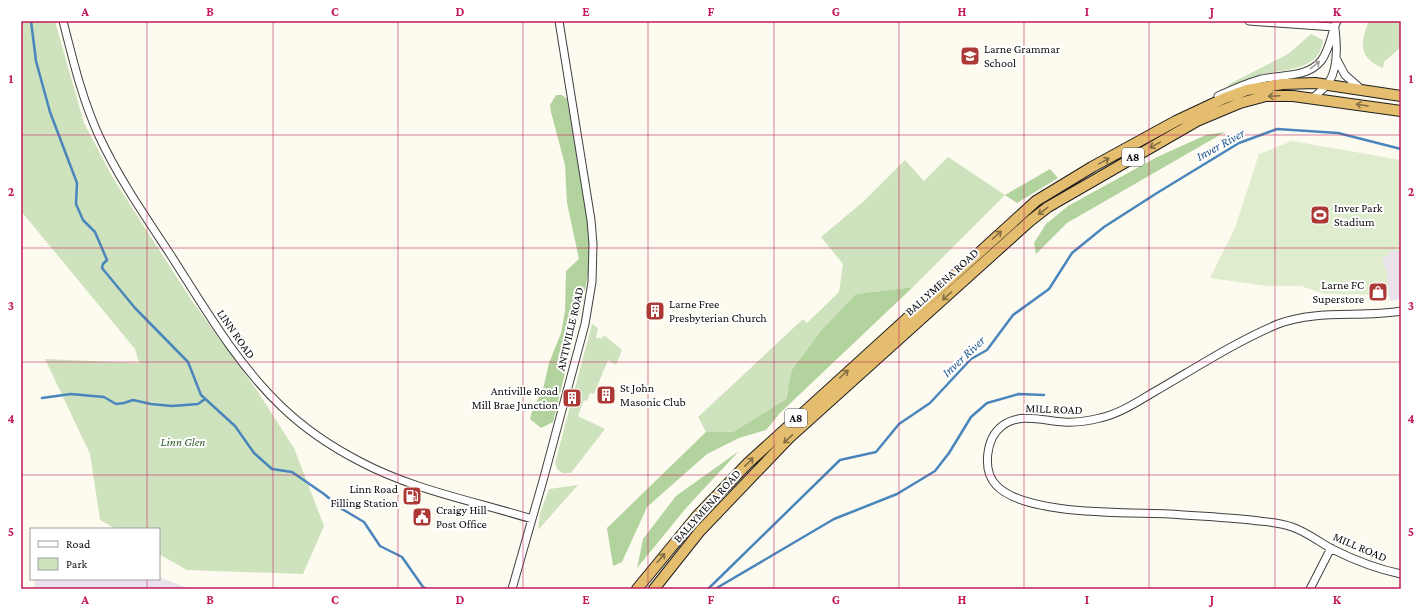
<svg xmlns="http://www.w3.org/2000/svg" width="1422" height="610" viewBox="0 0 1422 610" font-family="'Crimson Pro',serif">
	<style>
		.industrial { fill: #eae2eb }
		.green { fill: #cee3bd }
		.forest { fill: #b2d29e }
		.pitch { fill: #dfeccd }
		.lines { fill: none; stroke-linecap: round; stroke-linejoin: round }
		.stream { stroke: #4a86bc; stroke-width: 2.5 }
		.tertiary-casing { stroke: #404040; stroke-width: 9 }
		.trunk-casing { stroke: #1e1e1e; stroke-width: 12 }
		.tertiary { stroke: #fff; stroke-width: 7 }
		.trunk { stroke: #e4be6e; stroke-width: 10 }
		.oneway { stroke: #9e9e9e }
		.oneway2 { stroke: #836e42 }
		.grid { fill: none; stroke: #c2185b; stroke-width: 1; stroke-opacity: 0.55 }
		.labels { text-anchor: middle; stroke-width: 4; stroke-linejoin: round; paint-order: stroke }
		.shield { fill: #fff; stroke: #565656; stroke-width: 1 }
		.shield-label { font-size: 11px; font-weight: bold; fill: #0d0d0d }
		.poi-label { font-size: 12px; fill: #0d0d0d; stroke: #fff; text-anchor: start }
		.street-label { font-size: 12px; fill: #0d0d0d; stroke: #fff }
		.park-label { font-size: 12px; font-style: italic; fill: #2d5c25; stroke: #fff }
		.water-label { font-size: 13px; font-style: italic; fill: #265a8f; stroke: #fff }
		.neatline { fill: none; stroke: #c2185b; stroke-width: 1.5 }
		.grid-label { font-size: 13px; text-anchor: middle; font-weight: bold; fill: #c2185b }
	</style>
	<rect width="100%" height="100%" fill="#fdfbef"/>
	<path class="industrial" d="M1391 251H1401V299L1390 301 1387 273 1382 260Z
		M159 577 189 589H34L35 579H159Z"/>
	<path class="green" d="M21 21H55L84 123 113 178 192 301 256 389 294 448 324 526 303 574 187 570 159 554V529H116L100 520 90 454 45 359 139 363 135 349 21 211Z
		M1369 21H1401V47L1384 62 1383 68C1358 58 1360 43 1369 21Z
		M1311 34 1323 40C1320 69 1290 69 1268 73 1255 76 1242 81 1230 86L1227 85 1288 54Z
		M948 157 1005 195 913 287 856 294 787 391 786 399 733 432H706L698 417 803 319 807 323 839 292 843 264 821 237 864 201 905 160 924 181Z
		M592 324 598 328 596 338H602L604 335 622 350 616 365 608 360 594 394 590 393 587 401 584 400 578 416 605 429 571 473H562L557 469 555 463Z
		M578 485 538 530 540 513 549 489Z"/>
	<path class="forest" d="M556 95H562L567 99 587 215 590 241 588 275 582 304 553 422 541 428 530 419 532 411 543 389 549 363 561 333 565 311 566 271 579 259 567 203 565 165 551 112 550 105Z
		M1225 132 1067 223 1036 254 1034 243 1046 224 1068 206 1157 157 1206 135Z
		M1050 169 1058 178 1017 203 1005 195Z
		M913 287 780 413 766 430 739 438 707 454 647 507 622 562 613 566 607 528 706 432H733L786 399 792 370 821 331 856 294Z
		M739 451 686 508 637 568 643 539 676 496Z"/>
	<path class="pitch" d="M1292 141 1401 160V251H1391L1382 260 1387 273 1389 295 1324 294 1301 286H1268L1210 278 1235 228 1259 154Z"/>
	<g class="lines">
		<path class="stream" d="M31 21 36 61 50 112 77 183 76 204 83 220 95 232 107 260 103 264 102 268 135 308 188 362 201 395 235 426 254 453 272 469 292 472 324 494 342 509 364 522 380 546 402 557 423 587 427 589
			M42 398 71 394 104 397 116 404 124 403 133 400 151 404 172 406 198 404 205 399
			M708 589 840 460 876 452 899 424 930 403 971 359 987 350 1013 315 1049 289 1072 253 1104 227 1157 193 1239 143 1277 129 1338 133 1401 149
			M715 589 834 519 897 494 935 471 949 453 971 417 987 403 1019 394 1044 395"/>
		<defs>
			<path id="tertiary" d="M63 21C73 60 82 99 99 136 118 177 145 216 170 254 204 307 236 363 282 407 304 428 332 447 359 461 413 490 474 501 532 519
				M1249 21 1334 27
				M1336 58 1345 75 1361 89
				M1218 96C1231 90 1244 84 1258 80 1278 74 1306 79 1321 61 1330 49 1331 34 1337 21
				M1313 98C1318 93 1325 88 1329 82 1338 68 1337 45 1335 29
				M1401 311C1361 318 1317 309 1278 324 1235 342 1194 369 1154 392 1137 402 1119 414 1100 418 1088 421 1077 423 1064 422 1044 421 1020 412 1002 426 986 438 982 470 996 485 1024 516 1128 512 1169 514 1197 516 1224 517 1251 520 1265 522 1279 522 1292 527 1307 532 1319 542 1332 549 1354 560 1377 569 1401 574
				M512 589 544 477 585 324 592 282 593 244 591 220 559 21
				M1310 589 1331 548"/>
			<path id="trunk" d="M637 589 697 516 748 463 1036 201 1092 167 1176 121 1225 98 1247 90 1283 84 1315 83 1401 96
				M654 589 700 531 789 438 1030 221 1048 207 1197 121 1240 103 1266 96H1293L1401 111"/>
		</defs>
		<use href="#tertiary" class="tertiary-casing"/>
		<use href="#trunk" class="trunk-casing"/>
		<use href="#tertiary" class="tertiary"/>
		<use href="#trunk" class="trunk"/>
	</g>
	<defs><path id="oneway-shaft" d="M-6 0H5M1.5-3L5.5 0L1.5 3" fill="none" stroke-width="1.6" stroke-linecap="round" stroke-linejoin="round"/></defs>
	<use class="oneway" href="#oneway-shaft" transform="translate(1315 65) rotate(-39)"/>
	<g class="oneway2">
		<use href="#oneway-shaft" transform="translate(1274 96) rotate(177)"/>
		<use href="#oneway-shaft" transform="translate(1362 105) rotate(-171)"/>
		<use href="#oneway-shaft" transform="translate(1155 145) rotate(151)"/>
		<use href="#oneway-shaft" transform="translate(1104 161) rotate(-29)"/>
		<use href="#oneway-shaft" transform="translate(1043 211) rotate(143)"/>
		<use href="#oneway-shaft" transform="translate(997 235) rotate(-42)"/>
		<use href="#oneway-shaft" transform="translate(947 296) rotate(138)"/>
		<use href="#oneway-shaft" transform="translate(844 374) rotate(-42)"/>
		<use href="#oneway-shaft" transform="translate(788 439) rotate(137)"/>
		<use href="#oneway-shaft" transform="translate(749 462) rotate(-45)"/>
		<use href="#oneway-shaft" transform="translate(661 558) rotate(-50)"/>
	</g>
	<path class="grid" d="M147 21V529M273 21V589M398 21V589M523 21V589M648 21V589M774 21V589M899 21V589M1024 21V589M1149 21V589M1275 21V589M21 135H1401M21 248H1401M21 362H1401M21 475H1401M147 579V589"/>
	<defs>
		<symbol id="school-square" viewBox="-11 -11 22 22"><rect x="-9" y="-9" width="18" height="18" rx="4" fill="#ac3936" stroke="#fff"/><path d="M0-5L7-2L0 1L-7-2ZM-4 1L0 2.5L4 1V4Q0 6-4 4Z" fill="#fff"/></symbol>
		<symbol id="stadium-square" viewBox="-11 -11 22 22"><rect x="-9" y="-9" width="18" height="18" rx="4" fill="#ac3936" stroke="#fff"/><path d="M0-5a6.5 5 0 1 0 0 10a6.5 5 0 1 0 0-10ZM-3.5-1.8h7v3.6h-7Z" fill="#fff"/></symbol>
		<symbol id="shop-square" viewBox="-11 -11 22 22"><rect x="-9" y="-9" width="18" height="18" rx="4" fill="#ac3936" stroke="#fff"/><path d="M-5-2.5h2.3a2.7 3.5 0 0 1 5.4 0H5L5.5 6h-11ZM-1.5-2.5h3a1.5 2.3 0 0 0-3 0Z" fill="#fff"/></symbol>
		<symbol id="building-square" viewBox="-11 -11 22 22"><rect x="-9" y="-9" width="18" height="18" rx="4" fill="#ac3936" stroke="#fff"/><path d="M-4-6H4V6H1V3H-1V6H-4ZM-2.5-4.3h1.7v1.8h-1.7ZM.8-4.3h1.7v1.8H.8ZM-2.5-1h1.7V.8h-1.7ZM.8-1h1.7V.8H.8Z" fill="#fff"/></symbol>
		<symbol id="fuel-square" viewBox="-11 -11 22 22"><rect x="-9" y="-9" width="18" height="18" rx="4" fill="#ac3936" stroke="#fff"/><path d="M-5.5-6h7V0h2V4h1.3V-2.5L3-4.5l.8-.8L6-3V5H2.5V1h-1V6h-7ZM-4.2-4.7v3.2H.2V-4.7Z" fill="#fff"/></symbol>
		<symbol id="civic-square" viewBox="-11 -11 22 22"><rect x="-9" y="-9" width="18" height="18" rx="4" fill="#ac3936" stroke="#fff"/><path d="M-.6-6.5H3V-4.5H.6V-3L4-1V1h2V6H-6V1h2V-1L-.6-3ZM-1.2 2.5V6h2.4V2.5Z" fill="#fff"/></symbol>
	</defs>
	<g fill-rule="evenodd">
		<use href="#school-square" x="959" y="45" width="22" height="22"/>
		<use href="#stadium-square" x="1309" y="204" width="22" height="22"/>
		<use href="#shop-square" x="1367" y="281" width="22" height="22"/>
		<use href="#building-square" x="644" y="300" width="22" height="22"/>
		<use href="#building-square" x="595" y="384" width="22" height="22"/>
		<use href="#building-square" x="561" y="387" width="22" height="22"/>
		<use href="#fuel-square" x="401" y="485" width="22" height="22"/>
		<use href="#civic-square" x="411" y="506" width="22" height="22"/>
	</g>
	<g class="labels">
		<g class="shield">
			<rect x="1122" y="148" width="22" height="18" rx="3"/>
			<rect x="785" y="409" width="22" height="18" rx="3"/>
		</g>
		<g class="shield-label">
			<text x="1133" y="161">A8</text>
			<text x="796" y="422">A8</text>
		</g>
		<g class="poi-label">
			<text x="984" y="53">Larne Grammar<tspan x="984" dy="14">School</tspan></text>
			<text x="1334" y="212">Inver Park<tspan x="1334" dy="14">Stadium</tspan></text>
			<text x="1364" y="289" text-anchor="end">Larne FC<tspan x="1364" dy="14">Superstore</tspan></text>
			<text x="669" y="308">Larne Free<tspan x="669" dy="14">Presbyterian Church</tspan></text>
			<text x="620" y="392">St John<tspan x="620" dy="14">Masonic Club</tspan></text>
			<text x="558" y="395" text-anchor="end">Antiville Road<tspan x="558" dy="14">Mill Brae Junction</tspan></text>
			<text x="398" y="493" text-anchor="end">Linn Road<tspan x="398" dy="14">Filling Station</tspan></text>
			<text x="436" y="514">Craigy Hill<tspan x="436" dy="14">Post Office</tspan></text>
		</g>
		<g class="street-label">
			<text transform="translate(942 282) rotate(-42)" y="4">BALLYMENA ROAD</text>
			<text transform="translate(570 329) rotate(-77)" y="4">ANTIVILLE ROAD</text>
			<text transform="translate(236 334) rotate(55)" y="4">LINN ROAD</text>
			<text transform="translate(1054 409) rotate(2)" y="4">MILL ROAD</text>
			<text transform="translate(707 506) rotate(-48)" y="4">BALLYMENA ROAD</text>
			<text transform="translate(1360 547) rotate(23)" y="4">MILL ROAD</text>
		</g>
		<g class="park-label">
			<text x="183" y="446">Linn Glen</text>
		</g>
		<g class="water-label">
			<text transform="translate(1220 144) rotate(-29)" y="5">Inver River</text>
			<text transform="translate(963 356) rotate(-43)" y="5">Inver River</text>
		</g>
	</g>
	<rect width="1422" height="610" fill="none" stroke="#ffffff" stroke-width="44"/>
	<rect x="30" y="528" width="130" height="52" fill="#ffffff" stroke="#9e9e9e"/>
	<rect x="38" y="541" width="20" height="6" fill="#ffffff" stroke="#9e9e9e"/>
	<text x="66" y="548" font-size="12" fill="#0d0d0d">Road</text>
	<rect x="38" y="558" width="20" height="12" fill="#cee3bd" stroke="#9e9e9e"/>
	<text x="66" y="568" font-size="12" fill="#0d0d0d">Park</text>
	<rect x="22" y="22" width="1378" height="566" class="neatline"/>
	<g class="grid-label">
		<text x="85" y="16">A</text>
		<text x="210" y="16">B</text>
		<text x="335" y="16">C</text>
		<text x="460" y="16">D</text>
		<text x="586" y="16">E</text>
		<text x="711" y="16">F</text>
		<text x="836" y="16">G</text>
		<text x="962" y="16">H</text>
		<text x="1087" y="16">I</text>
		<text x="1212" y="16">J</text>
		<text x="1337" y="16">K</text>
		<text x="11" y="83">1</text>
		<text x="1411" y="83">1</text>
		<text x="11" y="196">2</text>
		<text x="1411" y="196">2</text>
		<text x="11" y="310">3</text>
		<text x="1411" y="310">3</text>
		<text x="11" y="423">4</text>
		<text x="1411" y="423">4</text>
		<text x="11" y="536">5</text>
		<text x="1411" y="536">5</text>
		<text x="85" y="604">A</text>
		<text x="210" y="604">B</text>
		<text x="335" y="604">C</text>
		<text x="460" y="604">D</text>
		<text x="586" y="604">E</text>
		<text x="711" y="604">F</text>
		<text x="836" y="604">G</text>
		<text x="962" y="604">H</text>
		<text x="1087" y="604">I</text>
		<text x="1212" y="604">J</text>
		<text x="1337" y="604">K</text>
	</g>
</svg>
